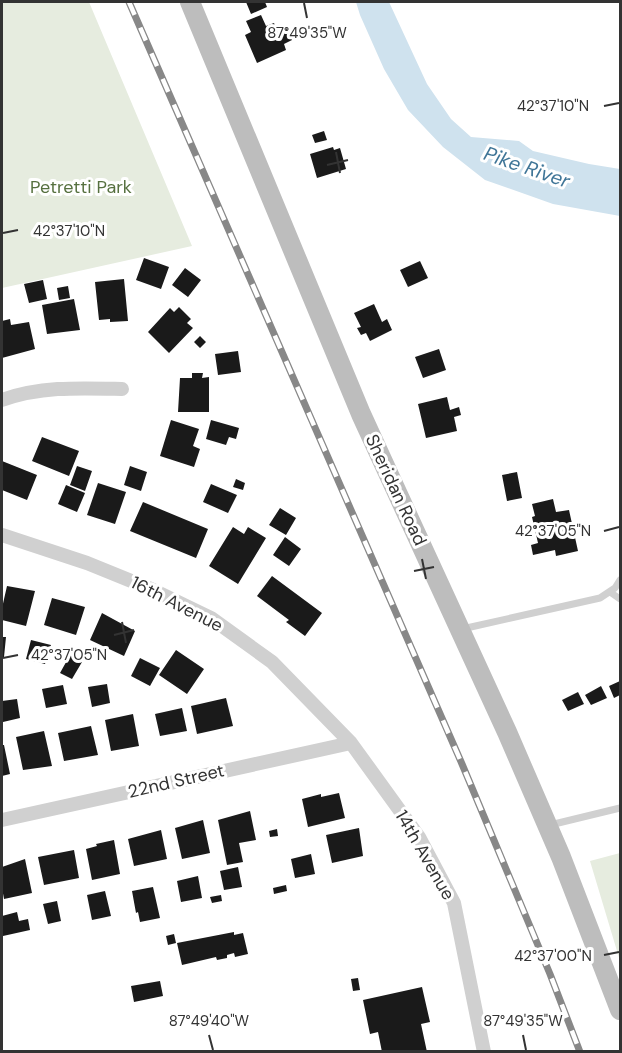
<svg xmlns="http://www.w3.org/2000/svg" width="622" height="1053" viewBox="0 0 622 1053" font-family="'DM Sans',sans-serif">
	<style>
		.green { fill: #e6ecdf }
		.water { fill: #cfe2ee }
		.building { fill: #1a1a1a }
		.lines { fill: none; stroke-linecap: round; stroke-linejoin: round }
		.lane { stroke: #d0d0d0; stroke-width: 7 }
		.street { stroke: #d0d0d0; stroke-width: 14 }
		.secondary { stroke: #bdbdbd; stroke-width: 20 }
		.rail-casing { stroke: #888; stroke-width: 7 }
		.rail { stroke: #fff; stroke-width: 4.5; stroke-dasharray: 14; stroke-linecap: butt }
		.ticks { fill: none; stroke: #333; stroke-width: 2 }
		.labels { text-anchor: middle; stroke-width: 6; stroke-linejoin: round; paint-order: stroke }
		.park-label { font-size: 18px; fill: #56703f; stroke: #fff }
		.street-label { font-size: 18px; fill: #333; stroke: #fff }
		.water-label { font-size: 20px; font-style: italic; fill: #3f7597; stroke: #fff }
		.ticks-label { font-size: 15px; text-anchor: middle; fill: #333; stroke: #fff; stroke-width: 6; stroke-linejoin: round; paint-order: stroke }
	</style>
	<rect width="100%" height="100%" fill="#fff"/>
	<path class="green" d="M2 2H89L192 246 2 288Z
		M620 853V961L590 861Z"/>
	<path class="water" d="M356 2H389L427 84 451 119 471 137 519 141 533 151 589 164 620 169V216L553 204 485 180 443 147 408 110 384 69 360 15Z"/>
	<path class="building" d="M246 2H265L267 7 251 14Z
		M261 15 266 26 274 23 277 30 286 26 292 40 284 44 286 50 257 63 245 35 251 32 246 21Z
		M324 131 327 140 315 143 312 135Z
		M333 147 334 150 340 148 346 169 317 178 310 154Z
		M144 258 169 267 161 289 136 280Z
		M420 261 428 278 408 287 400 270Z
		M185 268 201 280 188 297 172 285Z
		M124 279 128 321 110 322V319L99 320 95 282Z
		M43 280 47 299 29 303 24 284Z
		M68 286 70 298 59 300 57 288Z
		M74 299 80 330 47 334 42 305Z
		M374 304 382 322 387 319 392 330 370 341 366 333 361 335 357 328 361 327 354 313Z
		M179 307 191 319 187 323 193 328 169 353 148 332 170 308 174 312Z
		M10 319 11 325 29 322 35 349 2 358V321Z
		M200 336 206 342 200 348 194 342Z
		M439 349 446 370 423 378 415 357Z
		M238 351 241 372 218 375 215 354Z
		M192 373H203L202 378 209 377V412H178L180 378H192Z
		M447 397 450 410 459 407 461 415 454 417 457 431 426 438 418 404Z
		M171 420 199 429 193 446 200 449 194 467 160 456Z
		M211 420 239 428 236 439 229 437 226 445 206 439Z
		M42 437 79 451 69 476 32 461Z
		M2 461 37 475 27 500 2 490Z
		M77 466 92 471 85 491 70 485Z
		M130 466 147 472 141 491 124 485Z
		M517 472 522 498 507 501 502 475Z
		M236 479 245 483 243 490 233 487Z
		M98 483 126 492 115 524 87 515Z
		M211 484 237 495 228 513 203 502Z
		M66 485 85 493 77 512 58 504Z
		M553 499 556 512 569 510 578 551 556 556 555 550 533 555 531 545 538 543 532 517 535 516 532 504Z
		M143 502 208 529 196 558 130 531Z
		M280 508 296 518 286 535 269 525Z
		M233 527 244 534 248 527 266 538 238 584 209 566Z
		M285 537 301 549 289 566 273 555Z
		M272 576 322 613 305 636 286 622 289 620 257 596Z
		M7 586 35 591 26 626 2 620V608Z
		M52 598 85 607 76 635 44 625Z
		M102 613 135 631 124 656 90 640Z
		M2 637H6L4 657H2Z
		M31 640 51 645 45 664 26 659Z
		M176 650 204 669 187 694 159 675Z
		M70 655 82 662 72 679 60 673Z
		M140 658 160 668 150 686 131 676Z
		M620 681V695L614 698 609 686Z
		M107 684 110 703 92 707 88 687Z
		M63 685 67 704 46 708 42 689Z
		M601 686 607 698 591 705 585 695Z
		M578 692 584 704 568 711 562 700Z
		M226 698 233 726 197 734 191 706Z
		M17 699 20 718 3 722 2 701Z
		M182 708 187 731 160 736 155 714Z
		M133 714 139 746 111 751 105 720Z
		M91 726 98 755 64 761 58 733Z
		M44 731 52 766 23 770 16 737Z
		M2 745H4L10 774 2 776Z
		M339 793 345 818 308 827 302 799 321 794V797Z
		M250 811 256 840 239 843 243 862 227 865 218 820Z
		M203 820 210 853 182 859 175 828Z
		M359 828 363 856 332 863 326 835Z
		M277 829 278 836 270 837 269 831Z
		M161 830 167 859 134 866 128 839Z
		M114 840 120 874 92 880 86 849 97 846 96 844Z
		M74 850 79 878 44 885 38 857Z
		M311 854 315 874 295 878 291 859Z
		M25 859 32 893 4 899 2 888V867Z
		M238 867 242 887 224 890 220 871Z
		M198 876 202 898 181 902 177 881Z
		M286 885 287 891 274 894 273 888Z
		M153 887 160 918 140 922 138 912 136 913 132 891Z
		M105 891 111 916 92 920 87 895Z
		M221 895 222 901 212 903 210 897Z
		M57 901 61 921 48 924 43 904Z
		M17 912 19 921 28 919 30 930 3 936 2 916Z
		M234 932V935L243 933 248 954 235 957 234 953 227 955V958L217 960 216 957 182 965 177 943Z
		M174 934 176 943 168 945 166 936Z
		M358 978 360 990 353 991 351 979Z
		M160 981 163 996 134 1002 131 986Z
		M422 987 430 1022 421 1024 427 1052H382L378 1032 370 1034 363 1000Z"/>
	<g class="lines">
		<path class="lane" d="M610 592 620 599
			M462 629 600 598 615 588 620 580
			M550 825 620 808"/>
		<path class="street" d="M2 400C41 386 81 388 122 389
			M2 535 87 563 151 589 211 618 272 662 351 743 419 837 454 903 484 1052
			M2 820 351 743"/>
		<path class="secondary" d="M190 2 361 414 507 732 561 857 620 1010"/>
		<defs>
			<path id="rail" d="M129 2 462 764 550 974 580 1052"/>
		</defs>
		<use href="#rail" class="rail-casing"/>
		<use href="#rail" class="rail"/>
	</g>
	<path class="ticks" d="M304 3 307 18M604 106 619 103M336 152 340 173M327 165 348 160M3 233 18 230M604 531 619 527M422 559 426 579M414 571 434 567M122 622 126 643M114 635 134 630M3 658 18 655M604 955 619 952M209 1035 213 1050M523 1035 526 1050"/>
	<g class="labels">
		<g class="park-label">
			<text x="81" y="193">Petretti Park</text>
		</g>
		<g class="street-label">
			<text transform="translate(396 490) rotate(65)" y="6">Sheridan Road</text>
			<text transform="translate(177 604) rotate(27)" y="6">16th Avenue</text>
			<text transform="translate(176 781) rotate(-13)" y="6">22nd Street</text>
			<text transform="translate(425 855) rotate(60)" y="6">14th Avenue</text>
		</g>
		<g class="water-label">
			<text transform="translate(527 167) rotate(19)" y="7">Pike River</text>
		</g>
	</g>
	<g class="ticks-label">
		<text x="307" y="38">87°49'35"W</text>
		<text x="553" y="111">42°37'10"N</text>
		<text x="69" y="236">42°37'10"N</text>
		<text x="553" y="536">42°37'05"N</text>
		<text x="69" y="660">42°37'05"N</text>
		<text x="553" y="961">42°37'00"N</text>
		<text x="209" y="1026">87°49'40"W</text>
		<text x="523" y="1026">87°49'35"W</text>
	</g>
	<rect width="622" height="1053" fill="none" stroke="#333333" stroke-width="6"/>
</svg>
